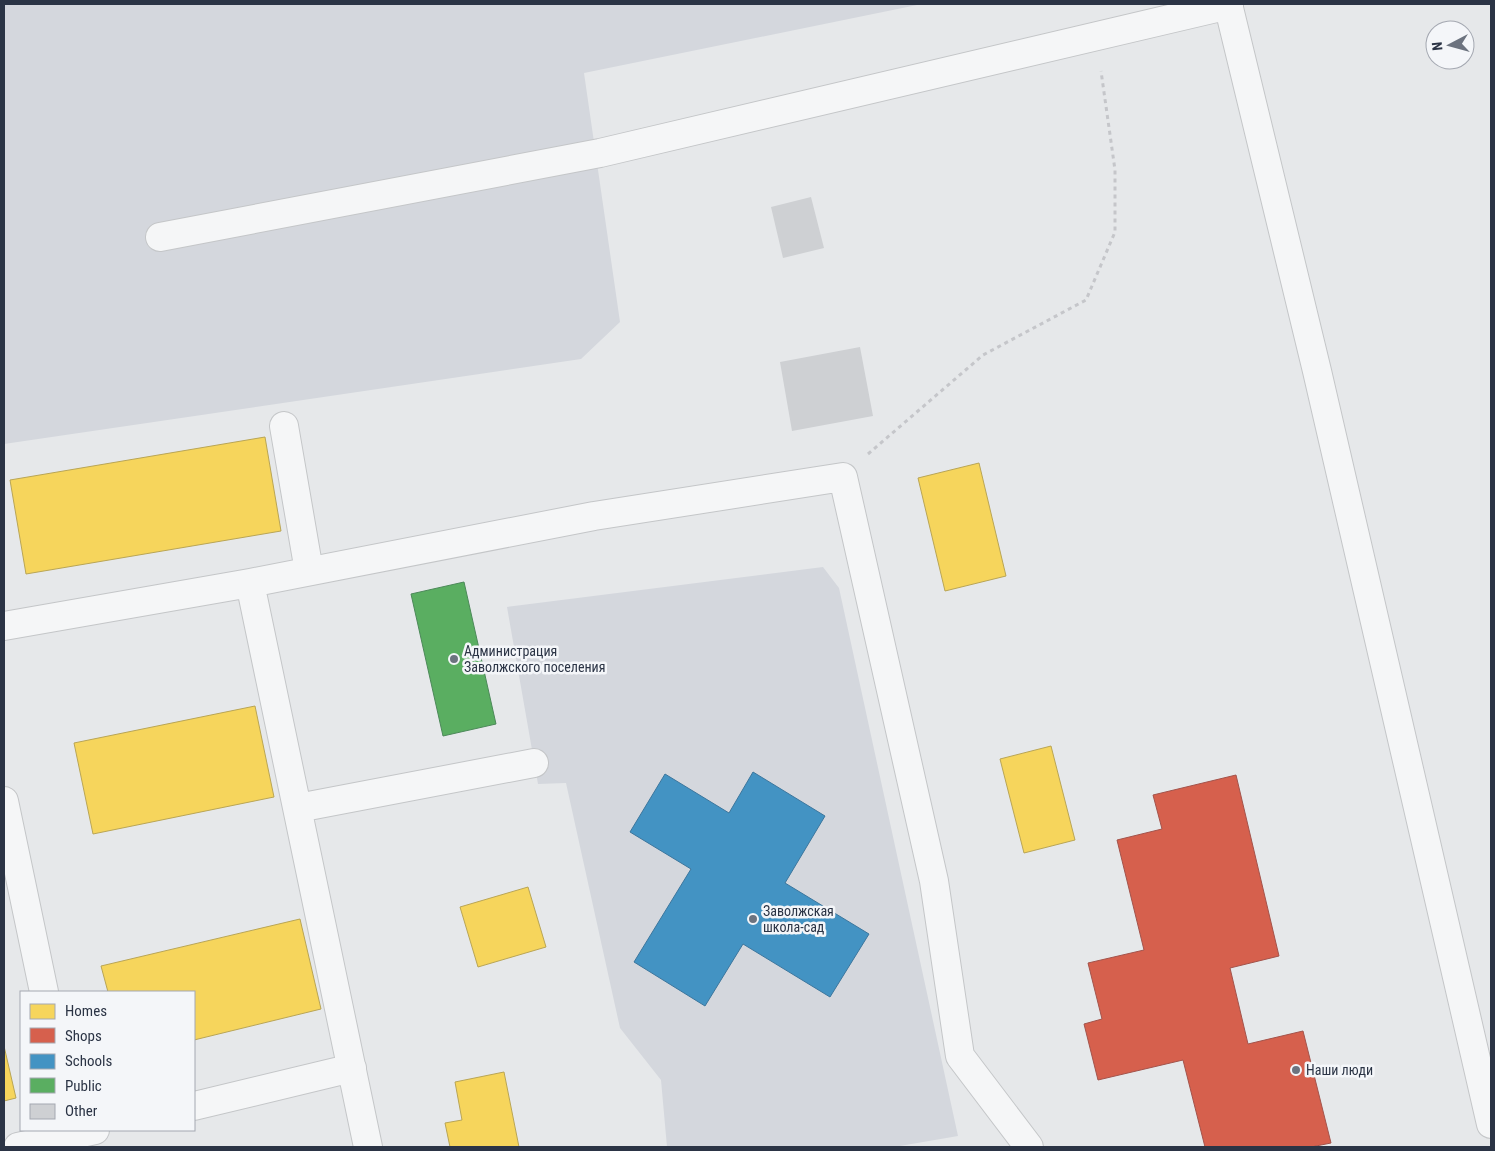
<svg xmlns="http://www.w3.org/2000/svg" width="1495" height="1151" viewBox="0 0 1495 1151" font-family="'Roboto Condensed',sans-serif">
	<style>
		.built { fill: #d4d7dd }
		.homes { fill: #f6d55c; stroke: #b9a555 }
		.shops { fill: #d6604d; stroke: #a3534b }
		.schools { fill: #4393c3; stroke: #3c769d }
		.public { fill: #5aae61; stroke: #4c8959 }
		.building { fill: #ced0d3 }
		.lines { fill: none; stroke-linecap: round; stroke-linejoin: round }
		.minor-casing { stroke: #c4c6c8; stroke-width: 30 }
		.path { stroke: #c5c6ca; stroke-width: 3; stroke-dasharray: 4 4; stroke-linecap: butt }
		.minor { stroke: #f5f6f7; stroke-width: 28 }
		.poi-dot { fill: #6c737f; stroke: #f4f6f9; stroke-width: 2 }
		.labels { text-anchor: middle; stroke-width: 5; stroke-linejoin: round; paint-order: stroke }
		.poi-label { font-size: 14px; fill: #2b3445; stroke: #f4f6f9; text-anchor: start }
	</style>
	<rect width="100%" height="100%" fill="#e6e8ea"/>
	<path class="built" d="M4 4H922L584 73 620 322 581 359 4 444Z
		M823 567 839 588 958 1136 894 1147H667L661 1080 620 1028 566 783 538 784 507 607Z"/>
	<path class="homes" d="M265 437 281 531 26 574 10 480Z
		M979 463 1006 576 945 591 918 478Z
		M255 706 274 797 93 834 74 743Z
		M1051 746 1075 840 1024 853 1000 759Z
		M528 887 546 947 478 967 460 907Z
		M300 919 321 1009 194 1040V992H108L101 966Z
		M4 1046 16 1098 4 1101Z
		M504 1072 519 1147H450L445 1123 462 1120 455 1082Z"/>
	<path class="shops" d="M1236 775 1279 956 1230 968 1248 1044 1303 1031 1331 1143 1311 1147H1205L1183 1060 1098 1080 1084 1024 1102 1019 1088 963 1144 950 1117 840 1162 829 1153 795Z"/>
	<path class="schools" d="M753 772 825 816 785 883 869 934 830 997 743 944 705 1006 634 962 691 869 630 832 665 774 729 813Z"/>
	<path class="public" d="M464 582 496 724 443 736 411 594Z"/>
	<path class="building" d="M811 197 824 248 783 258 771 207Z
		M860 347 873 416 792 431 780 362Z"/>
	<g class="lines">
		<defs>
			<path id="minor" d="M1228 4 1317 371 1491 1124
				M160 237 600 153 1229 5
				M284 426 309 571
				M250 583 368 1147
				M4 626 250 583 594 516 843 477 934 881 960 1056 1029 1147
				M4 801 44 992
				M298 808 534 763
				M194 1106 352 1068
				M18 1147 95 1130"/>
		</defs>
		<use href="#minor" class="minor-casing"/>
		<path class="path" d="M868 454 983 355 1086 300 1115 232V170L1101 71"/>
		<use href="#minor" class="minor"/>
	</g>
	<g class="poi-dot">
		<circle cx="454" cy="659" r="5"/>
		<circle cx="753" cy="919" r="5"/>
		<circle cx="1296" cy="1070" r="5"/>
	</g>
	<g class="labels">
		<g class="poi-label">
			<text x="464" y="656">Администрация<tspan x="464" dy="16">Заволжского поселения</tspan></text>
			<text x="763" y="916">Заволжская<tspan x="763" dy="16">школа-сад</tspan></text>
			<text x="1306" y="1075">Наши люди</text>
		</g>
	</g>
	<rect width="1495" height="1151" fill="none" stroke="#2b3445" stroke-width="10"/>
	<rect x="20" y="991" width="175" height="140" fill="#f4f6f9" stroke="#a4a8b1"/>
	<rect x="30" y="1004" width="25" height="15" fill="#f6d55c" stroke="#a4a8b1"/>
	<text x="65" y="1016" font-size="15" fill="#2b3445">Homes</text>
	<rect x="30" y="1028" width="25" height="15" fill="#d6604d" stroke="#a4a8b1"/>
	<text x="65" y="1041" font-size="15" fill="#2b3445">Shops</text>
	<rect x="30" y="1054" width="25" height="15" fill="#4393c3" stroke="#a4a8b1"/>
	<text x="65" y="1066" font-size="15" fill="#2b3445">Schools</text>
	<rect x="30" y="1078" width="25" height="15" fill="#5aae61" stroke="#a4a8b1"/>
	<text x="65" y="1091" font-size="15" fill="#2b3445">Public</text>
	<rect x="30" y="1104" width="25" height="15" fill="#ced0d3" stroke="#a4a8b1"/>
	<text x="65" y="1116" font-size="15" fill="#2b3445">Other</text>
	<g transform="translate(1450 45) rotate(264)"><circle r="24" fill="#f4f6f9" stroke="#a4a8b1"/>
	<path d="M0-4L9 19L0 12L-9 19Z" fill="#6c737f"/>
	<text y="-8" font-size="14" font-weight="bold" text-anchor="middle" fill="#2b3445">N</text>
	</g>
</svg>
